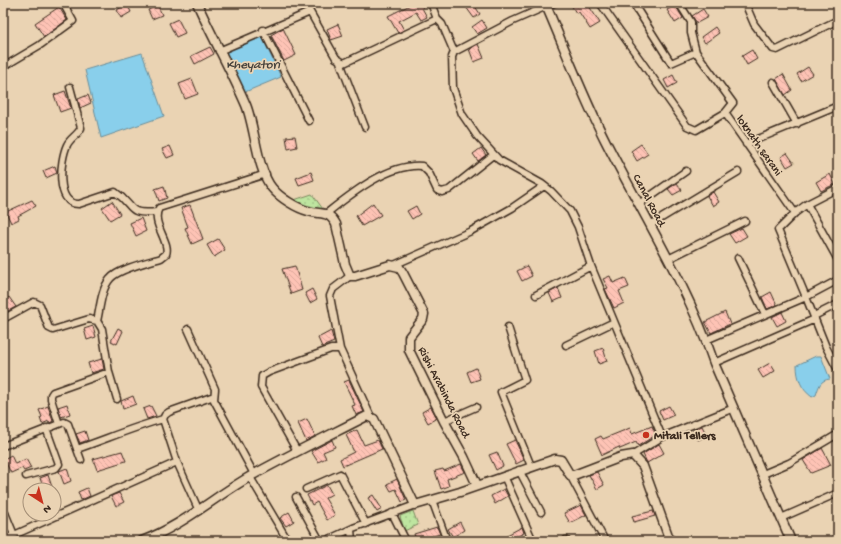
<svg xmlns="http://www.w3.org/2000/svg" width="841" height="544" viewBox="0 0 841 544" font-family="'Gochi Hand',sans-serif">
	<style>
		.grass { fill: url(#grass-dots); stroke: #7c885f }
		.water { fill: #89cfeb; stroke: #6a8d99 }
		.building { fill: url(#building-back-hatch); stroke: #3b2a1e }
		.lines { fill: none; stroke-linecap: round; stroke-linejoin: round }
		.minor-casing { stroke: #3b2a1e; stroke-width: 9 }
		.tertiary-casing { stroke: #3b2a1e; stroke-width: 11 }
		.minor { stroke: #ead3b3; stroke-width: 6 }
		.tertiary { stroke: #ead3b3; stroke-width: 8 }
		.poi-dot { fill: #c8321e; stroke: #ead3b3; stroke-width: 1.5 }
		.labels { text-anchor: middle; stroke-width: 3.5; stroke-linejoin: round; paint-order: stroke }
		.street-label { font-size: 12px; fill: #3b2a1e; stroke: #ead3b3 }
		.poi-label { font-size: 12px; font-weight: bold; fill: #3b2a1e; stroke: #ead3b3; text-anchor: start }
		.water-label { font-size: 13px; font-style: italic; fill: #47433d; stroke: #ead3b3 }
	</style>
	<defs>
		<pattern id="grass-dots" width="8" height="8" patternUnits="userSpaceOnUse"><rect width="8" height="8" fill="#bee5a0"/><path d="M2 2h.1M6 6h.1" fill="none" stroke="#a4c589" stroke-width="1.8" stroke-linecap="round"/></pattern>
		<pattern id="building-back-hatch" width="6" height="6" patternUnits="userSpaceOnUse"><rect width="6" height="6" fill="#fec3b5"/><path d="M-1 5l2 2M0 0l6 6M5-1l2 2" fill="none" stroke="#dba89b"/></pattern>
	</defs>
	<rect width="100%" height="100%" fill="#ead3b3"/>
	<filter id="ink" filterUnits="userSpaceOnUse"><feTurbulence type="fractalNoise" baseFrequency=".025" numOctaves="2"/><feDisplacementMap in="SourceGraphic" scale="8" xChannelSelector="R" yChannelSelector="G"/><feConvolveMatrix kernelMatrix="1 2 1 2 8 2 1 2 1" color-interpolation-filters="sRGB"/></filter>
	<g filter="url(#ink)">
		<path class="grass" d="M312 194 323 209 319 213 291 201Z
			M413 511 418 525 404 531 400 516Z"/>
		<path class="water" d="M261 35 281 77 245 92 225 52Z
			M142 53 164 116 101 138 85 70Z
			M816 356H821L830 379C820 380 819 386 816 395L812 397C801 389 797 378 797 365Z"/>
		<path class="building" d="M414 3H427V5L422 8 427 17 421 20 416 12 399 21 404 30 398 33 388 16Z
			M463 3H473L480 14 474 18Z
			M570 3H587L600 23 590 29 579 12 576 13Z
			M127 4 131 12 121 18 117 10Z
			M675 5 683 18 675 23 667 10Z
			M158 6 162 15 152 19 148 10Z
			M59 7 67 20 44 37 35 23Z
			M703 9 708 17 697 23 692 16Z
			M178 19 185 33 176 37 169 23Z
			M482 20 487 28 477 34 472 27Z
			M338 24 343 36 331 40 327 29Z
			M715 27 719 33 705 43 701 37Z
			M283 28 296 55 284 61 271 35Z
			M478 44 484 58 474 62 469 49Z
			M210 47 214 54 195 64 191 56Z
			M752 50 757 59 747 65 742 56Z
			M808 67 813 74 801 81 797 74Z
			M783 74 792 90 785 95 776 79Z
			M673 75 677 83 668 88 664 80Z
			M192 79 198 94 185 99 179 84Z
			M65 91 71 108 60 112 54 95Z
			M88 95 91 103 80 108 78 99Z
			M295 136 297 147 288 149 286 137Z
			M641 144 648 154 637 161 631 151Z
			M170 146 174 155 167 158 162 149Z
			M481 148 486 155 478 161 473 154Z
			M787 153 794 163 787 167 781 157Z
			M55 166 57 173 46 178 43 171Z
			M311 172 314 180 299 185 296 178Z
			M830 174 835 184 821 191 816 182Z
			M677 183 682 190 673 195 668 189Z
			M164 186 167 198 159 201 155 189Z
			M713 192 719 202 713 206 707 196Z
			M32 200 36 206 18 216 19 219 11 223 6 212Z
			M112 201 120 214 110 220 102 208Z
			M373 203 381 215 362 226 356 216Z
			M190 205 203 239 192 244 185 228 188 227 181 208Z
			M416 206 420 214 412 219 407 211Z
			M141 218 146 231 136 236 130 223Z
			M742 228 747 236 735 243 729 234Z
			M218 239 225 250 214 257 207 245Z
			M295 266 302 290 291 294 282 269Z
			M527 266 532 276 522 281 517 271Z
			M610 276 613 283 625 278 629 287 619 291 624 303 614 308 605 289 608 288 603 279Z
			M558 288 562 298 553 302 549 293Z
			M312 289 317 299 310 303 305 293Z
			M771 292 777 305 767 309 762 297Z
			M9 297 16 307 6 312 3 307V301Z
			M725 312 730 324 711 333 705 322Z
			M782 312 786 321 777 326 772 317Z
			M93 326 96 337 87 340 84 329Z
			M118 328 123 331 117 344 111 341Z
			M331 331 334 342 322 347 318 338Z
			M603 348 607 361 599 364 595 351Z
			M102 359 104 369 91 373 88 363Z
			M770 363 775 371 763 378 758 370Z
			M476 368 480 379 471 382 467 372Z
			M349 380 364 412 356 415 352 406 355 405 344 382Z
			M133 396 136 404 123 409 121 401Z
			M67 404 70 414 61 417 58 407Z
			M48 406 53 421 50 423 49 421 42 424 40 418 42 417 39 410Z
			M151 406 156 416 147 419 143 409Z
			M669 406 674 415 663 420 659 411Z
			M431 407 437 418 428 423 422 412Z
			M307 419 315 436 306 441 298 423Z
			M652 426 656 435 638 446 636 442 620 449 619 447 602 455 595 439 601 436 603 439 630 428 632 434Z
			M702 426 707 436 698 440 693 430Z
			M357 430 364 445 378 440 382 449 343 466 340 459 354 452 346 435Z
			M85 431 88 440 80 443 76 434Z
			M332 440 335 447 323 452 326 458 318 462 311 451Z
			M515 440 524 460 516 464 506 444Z
			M659 444 664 453 647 463 643 454Z
			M822 448 831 465 811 473 803 460Z
			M122 451 126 461 97 470 93 459Z
			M497 452 503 466 496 470 489 455Z
			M11 455 15 464 26 459 31 468 24 471 22 468 11 473 4 459Z
			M461 464 465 472 447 479 449 486 441 489 435 471 443 469 444 471Z
			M67 468 71 481 64 484 59 471Z
			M597 472 604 485 597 489 589 475Z
			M48 475 52 487 44 490 40 478Z
			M397 479 406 500 402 502 396 489 391 491 387 484Z
			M327 485 332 494 325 498 335 515 327 520 317 502 312 505 307 495Z
			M87 488 90 496 81 500 78 492Z
			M504 489 508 496 495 504 491 496Z
			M119 493 124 502 116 506 111 496Z
			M373 495 382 509 377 512 368 498Z
			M581 505 586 515 570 523 564 513Z
			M653 511 655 516 634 522 632 516Z
			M289 512 294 521 286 526 280 518Z
			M460 522 464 530 453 537 448 529Z
			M437 527 440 534 416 541 414 534Z
			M522 527 524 533 510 540 507 535Z"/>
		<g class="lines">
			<defs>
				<path id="minor" d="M306 3 310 12
					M431 3 437 19
					M554 3 513 21 454 52 452 57 453 88 462 114 477 136 499 160 542 184 551 191 570 211 578 227 591 266 662 437
					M600 3 687 126 696 130 725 113 733 103 696 52 691 33V22L679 3
					M633 3 671 63 696 52
					M745 3 754 24 773 49 777 50 838 20
					M263 30 309 121
					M219 51 310 12 336 58 344 63 437 19 442 24 454 52
					M340 62 365 127
					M3 67 40 45 73 21 63 3
					M773 82 797 124
					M70 87 81 128C78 135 70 138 67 145 60 160 55 205 79 204L115 192C136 206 125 215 157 212
					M725 113 795 213 807 204 838 260
					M746 144 838 106
					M639 204 686 171
					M807 204 838 188
					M327 213C351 194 389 163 422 166L429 173 437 190 442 192 449 190 493 155
					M650 225 738 172
					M738 258 765 314
					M668 259 745 221
					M394 265 471 231 512 208 544 186
					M838 280 806 297 826 347 838 370
					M536 295 591 266
					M814 316 838 304
					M3 319 34 302 40 305 49 328 53 330 89 319 97 321 102 329 109 372 117 399
					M97 321C100 309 101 289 110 279 118 269 148 262 161 258L166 254C171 242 150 223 159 208L266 174
					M508 327 525 380 501 392 531 466
					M188 329 215 389 214 400 254 474
					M706 340 806 297 778 230 795 213
					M566 345 614 322
					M340 349 330 296 333 289 350 276
					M714 363 815 319
					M444 421 476 407
					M59 424 51 399V395L53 392 109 372
					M3 446 64 422 68 424 81 460
					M77 449C106 439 134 427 163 419
					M297 451 261 387 262 376 269 372 331 349H340L371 417
					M633 455 662 437 734 408
					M519 470 541 512
					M763 474 789 463 838 434
					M570 475 605 541
					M26 476 56 468 59 464 46 428
					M504 476 533 541
					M250 477 288 541
					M306 489 340 474 366 524
					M296 497 320 541
					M432 500 447 541
					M3 508 14 535
					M199 511 177 462 163 419 165 415 169 412 214 396
					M392 513 406 541
					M781 518 838 493
					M351 529 352 541
					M3 540 177 462
					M566 540 567 541
					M325 541 353 528 415 505"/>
				<path id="tertiary" d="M197 3C212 37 231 70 246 105 255 127 257 170 272 188 280 198 297 208 308 211 322 215 328 210 336 224L345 264 350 276H355L390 265 399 267 403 273 424 314 423 319 409 337V350L444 421 464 457 477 485
					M545 3C565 49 583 97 606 142 643 215 688 286 714 363L791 541
					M142 541C182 526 214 497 251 476 289 455 328 436 367 416L374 419 415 505 460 492 555 459 561 460 570 475H574L621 457 633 455 643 466 670 541"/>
			</defs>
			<use href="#minor" class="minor-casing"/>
			<use href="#tertiary" class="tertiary-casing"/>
			<use href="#minor" class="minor"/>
			<use href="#tertiary" class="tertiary"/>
		</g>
	</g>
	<circle class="poi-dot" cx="646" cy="435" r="4"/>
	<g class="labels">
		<g class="street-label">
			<text transform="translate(760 145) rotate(55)" y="4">loknath sarani</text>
			<text transform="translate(650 200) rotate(62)" y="4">Canal Road</text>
			<text transform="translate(445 392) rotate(63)" y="4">Rishi Arabinda Road</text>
		</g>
		<g class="poi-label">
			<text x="654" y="439">Mitali Tellers</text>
		</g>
		<g class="water-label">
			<text x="253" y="68">Kheyatori</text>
		</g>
	</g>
	<rect width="841" height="544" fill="none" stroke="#ead3b3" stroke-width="16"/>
	<rect x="8" y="8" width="825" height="528" fill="none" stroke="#3b2a1e" stroke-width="1.5" filter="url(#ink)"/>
	<g transform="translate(42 502) rotate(144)"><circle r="19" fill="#ead3b3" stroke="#a48f77"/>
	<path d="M0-3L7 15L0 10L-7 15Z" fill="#c8321e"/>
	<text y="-6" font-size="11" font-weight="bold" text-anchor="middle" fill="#3b2a1e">N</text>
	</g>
</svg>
